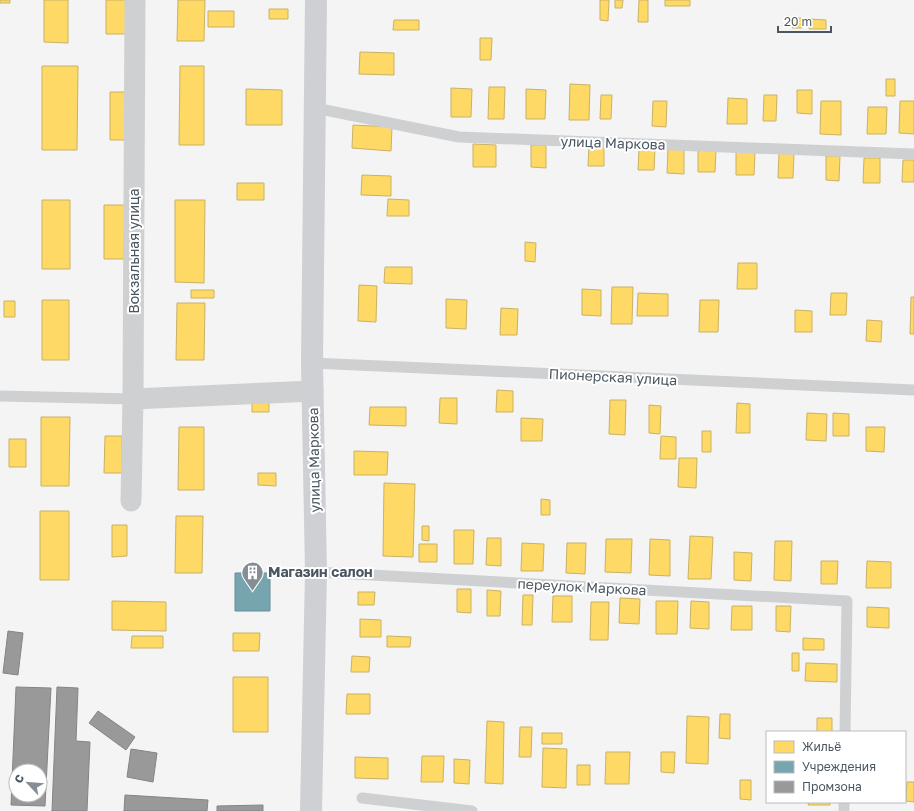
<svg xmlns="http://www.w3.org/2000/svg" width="914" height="811" viewBox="0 0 914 811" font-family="'Golos Text',sans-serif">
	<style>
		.homes { fill: #ffd966; stroke: #c9b264 }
		.public { fill: #76a5af; stroke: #698d98 }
		.industry { fill: #999; stroke: #818588; fill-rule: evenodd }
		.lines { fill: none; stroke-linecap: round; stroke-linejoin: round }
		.service { stroke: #ced0d2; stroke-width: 11 }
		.minor { stroke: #ced0d2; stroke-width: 21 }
		.secondary { stroke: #ced0d4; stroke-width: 22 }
		.labels { text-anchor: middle; stroke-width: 4; stroke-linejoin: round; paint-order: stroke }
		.street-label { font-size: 14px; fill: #4a5661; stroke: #fff }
		.poi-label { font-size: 14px; font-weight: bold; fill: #4a5661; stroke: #fff; text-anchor: start }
	</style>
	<rect width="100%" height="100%" fill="#f4f4f4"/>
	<path class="homes" d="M0 0H10V3H0Z
		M44 0H68V43L44 42Z
		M106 0H127V34H106Z
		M178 0H205L204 41H177Z
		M600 0H609L608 21 600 20Z
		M615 0H623L622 8H615Z
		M639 0H648V22H638Z
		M665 0H690V6H665Z
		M269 9H288V19H269Z
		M208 11H234V27H208Z
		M792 18H802V28H792Z
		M810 19 826 20V29H809Z
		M394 20H419V30H393Z
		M480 38H492L491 60H480Z
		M360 52 394 53V75L359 74Z
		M42 66H78L77 150H42Z
		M180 66H204V145H179Z
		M886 79H895V96H886Z
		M570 84 590 85 589 120H569Z
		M489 87H505L504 119H488Z
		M451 88 472 89 471 117H451Z
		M246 89 282 90V125H246Z
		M526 89 546 90 545 119H526Z
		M797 90H812V114L797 113Z
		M110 92H128V140H110Z
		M601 95H612L611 119H600Z
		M764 95H777L776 121H763Z
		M728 98 747 99V124H727Z
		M653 101H667L666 127 652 126Z
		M821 101H841V135L820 134Z
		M900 101H914V134L899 133Z
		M868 107H887L886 134H867Z
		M353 125 392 127 391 151 352 148Z
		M473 144 496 145V167H473Z
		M531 145H546V168L531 167Z
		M589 145H604V166H588Z
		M639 149H655L654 170H638Z
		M668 149H684V174L667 173Z
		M698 149 716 150 715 172H698Z
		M736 152H755L754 175H736Z
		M779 153H794L793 178H778Z
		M826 156H840L839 181 826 180Z
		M864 158H880V183H863Z
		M903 160H914V182H902Z
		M362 175 391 176V196L361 195Z
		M237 183H264V200H237Z
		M388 199 409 200V216H387Z
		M42 200H70V269H42Z
		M175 200H205L204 283 175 282Z
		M104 205H125L124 259H104Z
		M525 242 536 243 535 262 525 261Z
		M738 263H757V289H737Z
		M385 267H412V284L384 283Z
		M359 285 377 286 376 322 358 321Z
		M612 287H633L632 324H611Z
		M582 289 601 290V316L582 315Z
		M191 290H214V298H191Z
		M638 293 668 294V316H637Z
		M831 293H847L846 315H830Z
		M911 297H914V334H910Z
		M446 299 467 300 466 329 446 328Z
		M42 300H69V360H42Z
		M700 300H719L718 332H699Z
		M4 301H15V317H4Z
		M177 303H205L204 360H176Z
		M501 308 518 309 517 335H500Z
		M795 310 812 311V332H795Z
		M867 320 882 321 881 342 866 341Z
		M497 390 513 391V412H496Z
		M440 398H457V424L439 423Z
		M610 400H626L625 435 609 434Z
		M252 401H269V412H252Z
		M737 403 750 404V433H736Z
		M649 405 661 406 660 434 649 433Z
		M370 407H406V426L369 425Z
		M807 413 827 414 826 441 806 440Z
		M833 413 849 414V436H833Z
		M41 417H70L69 486H41Z
		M521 418 543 419 542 441H521Z
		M179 427H204V490H178Z
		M866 427H885L884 452 866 451Z
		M702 431H711V452H702Z
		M105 436H122V473H104Z
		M661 436 676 437V459H660Z
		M9 439H26V467H9Z
		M354 451 388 452 387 475H354Z
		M679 458H697L696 488 678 487Z
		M258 473H276V486L258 485Z
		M384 483 415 484 413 557 383 556Z
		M541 499 550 500V515H541Z
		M40 511H69V580H40Z
		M176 516H203L202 573H175Z
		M112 525H127V556L112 557Z
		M422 526H429V541L422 540Z
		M454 530H474L473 564H454Z
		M690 536 713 537 711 579H688Z
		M487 538H501V566L486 565Z
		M606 539H632L631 573 605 572Z
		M650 539 670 540V576L649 575Z
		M775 541H792L791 581 774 580Z
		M522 543 544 544 543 571H521Z
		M567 543H586L585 574 566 573Z
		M419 544H437V562H419Z
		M734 552 752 553 751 581 734 580Z
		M821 561H838L837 584H821Z
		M867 561 891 562V588H866Z
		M457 589H471V613L457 612Z
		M487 590 501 591 500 616H487Z
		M358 592H375L374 605H358Z
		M523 595H533L532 625H522Z
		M553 596H572V622H552Z
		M620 598 640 599 639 624 619 623Z
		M112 601 166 602V631L112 630Z
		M656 601H678L677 634H656Z
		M691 601 709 602V629L690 628Z
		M591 602H609L608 640H590Z
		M732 606H752V630H731Z
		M776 606H791L790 632 776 631Z
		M867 607 889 608V628L867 627Z
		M360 619 381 620V637H360Z
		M233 633H260L259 651H233Z
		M132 636H163V648H131Z
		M387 636 411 637 410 647H387Z
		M803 638 824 639V650H803Z
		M792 653H799V671H792Z
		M352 656 370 657 369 672H351Z
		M806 663 837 664V682L805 681Z
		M233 677H268V732H233Z
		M347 694H370V714H346Z
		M720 714H730V739L719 738Z
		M687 716 709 717 708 764 686 763Z
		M817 718H832V732H817Z
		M487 721 504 722 503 784 485 783Z
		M520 727H532L531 757H519Z
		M542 733H562V744H542Z
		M543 748 567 749 566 788 542 787Z
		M606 752H630L629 784H605Z
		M661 752H675L674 773 661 772Z
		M422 756H444L443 782H421Z
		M355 757 388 758V779L355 778Z
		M454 759 470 760 469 784 454 783Z
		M577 765H590V785H577Z
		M740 780H751V800L740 799Z
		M907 782H914V802L906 801Z
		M809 802H830V805H808Z"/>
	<path class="public" d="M235 573H270V611H235Z"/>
	<path class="industry" d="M8 631 23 633 18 675 3 673Z
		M16 687 51 688 45 806 11 805ZM16 771H40V795H16Z
		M57 687 78 688 76 741 90 742 87 811H52Z
		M98 711 135 737 126 750 89 723Z
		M131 749 157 753 153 782 127 777Z
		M125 795 208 800 207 811H124Z
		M263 805V811H217V806Z"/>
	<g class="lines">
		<path class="service" d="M315 108 459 137 914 154
			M312 363 914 390
			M0 396 133 399
			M316 572 847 601 845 732
			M362 798 472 811
			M844 811V802"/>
		<path class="minor" d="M133 399 313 391
			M131 501 133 399 135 0"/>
		<path class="secondary" d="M311 811 316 572 312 363 316 0"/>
	</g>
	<defs>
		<symbol id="building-pin" viewBox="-11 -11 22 30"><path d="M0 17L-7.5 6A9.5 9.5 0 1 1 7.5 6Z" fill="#868d94" stroke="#fff"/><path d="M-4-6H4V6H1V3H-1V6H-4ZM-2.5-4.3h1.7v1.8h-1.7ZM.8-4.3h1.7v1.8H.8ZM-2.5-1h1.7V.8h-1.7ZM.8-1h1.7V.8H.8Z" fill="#fff"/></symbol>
	</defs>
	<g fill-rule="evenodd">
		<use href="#building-pin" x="240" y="560" width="25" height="34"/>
	</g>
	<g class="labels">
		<g class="street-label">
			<text transform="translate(613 143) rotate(2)" y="5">улица Маркова</text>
			<text transform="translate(134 251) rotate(-90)" y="5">Вокзальная улица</text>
			<text transform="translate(613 377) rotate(3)" y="5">Пионерская улица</text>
			<text transform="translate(314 460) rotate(-91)" y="5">улица Маркова</text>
			<text transform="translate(582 587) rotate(3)" y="5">переулок Маркова</text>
		</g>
		<g class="poi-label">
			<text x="268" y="577">Магазин салон</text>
		</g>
	</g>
	<rect x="766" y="731" width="140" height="72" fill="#ffffff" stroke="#b7bbc0"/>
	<rect x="774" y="741" width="20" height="12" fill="#ffd966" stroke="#b7bbc0"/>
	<text x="802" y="751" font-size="12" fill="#4a5661">Жильё</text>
	<rect x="774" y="761" width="20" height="12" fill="#76a5af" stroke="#b7bbc0"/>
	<text x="802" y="771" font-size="12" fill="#4a5661">Учреждения</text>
	<rect x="774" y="781" width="20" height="12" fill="#999999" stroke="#b7bbc0"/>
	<text x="802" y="791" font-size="12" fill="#4a5661">Промзона</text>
	<g transform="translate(28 783) rotate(296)"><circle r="19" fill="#ffffff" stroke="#b7bbc0"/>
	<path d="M0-3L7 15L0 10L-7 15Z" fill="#868d94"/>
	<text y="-6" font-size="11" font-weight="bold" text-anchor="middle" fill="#4a5661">С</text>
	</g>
	<path d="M778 26v6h53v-6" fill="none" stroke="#4a5661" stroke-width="2"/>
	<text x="784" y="26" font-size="12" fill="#4a5661" stroke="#ffffff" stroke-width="3" paint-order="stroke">20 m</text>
</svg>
